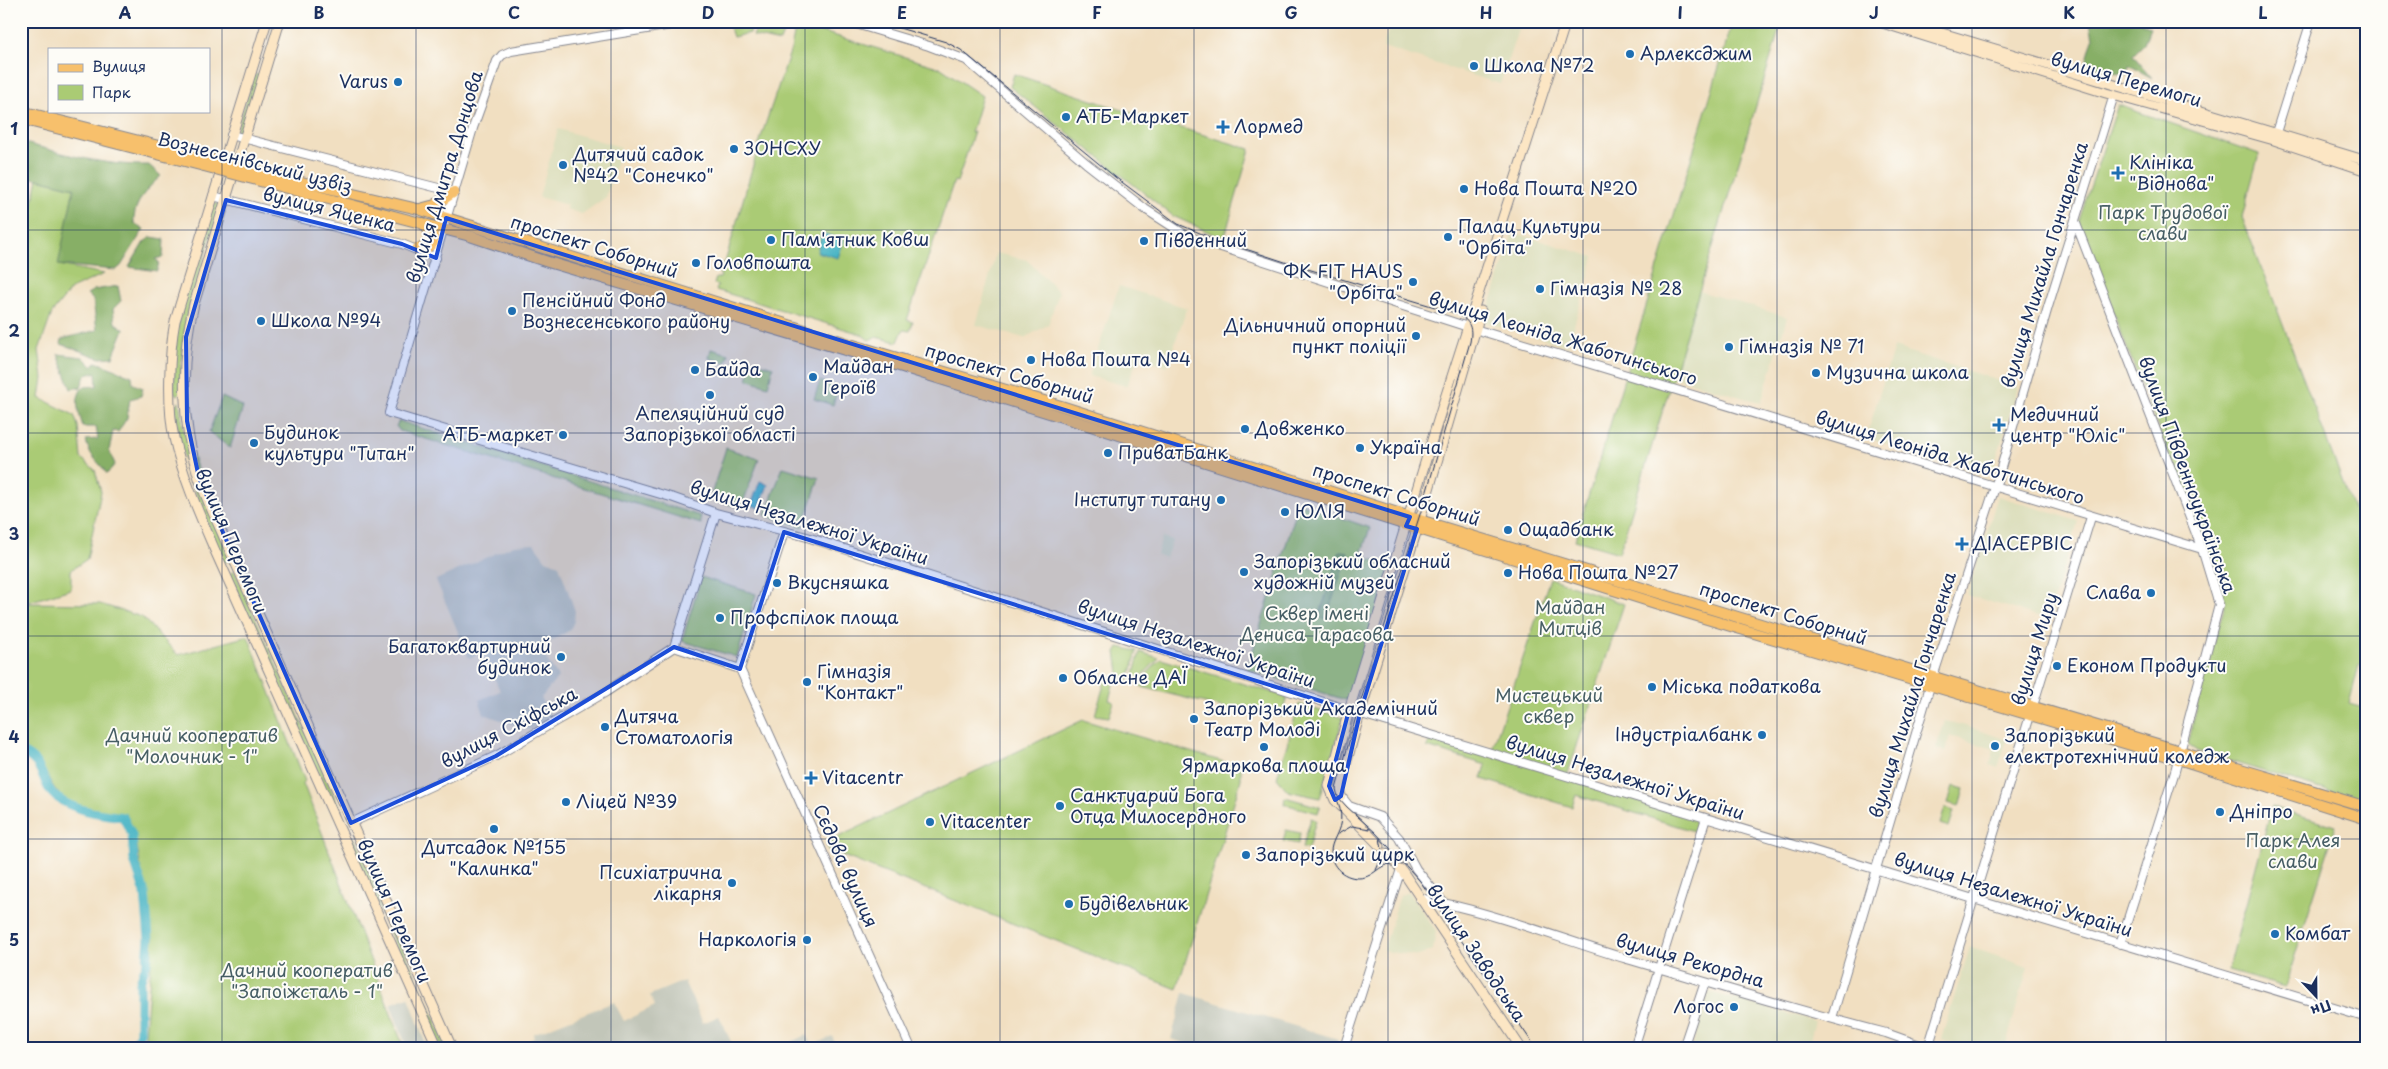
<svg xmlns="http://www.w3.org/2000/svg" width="2388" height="1069" viewBox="0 0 2388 1069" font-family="'Playpen Sans',sans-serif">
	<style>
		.built { fill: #dcdebc }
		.industrial { fill: #c2c6b9 }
		.green { fill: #aacb74; stroke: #627d69 }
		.forest { fill: #87af66; stroke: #516f62 }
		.water { fill: #47b4c4; stroke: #317291 }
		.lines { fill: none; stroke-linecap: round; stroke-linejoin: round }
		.river { stroke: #47b4c4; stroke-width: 9 }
		.tertiary-casing { stroke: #868790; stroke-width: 10 }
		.secondary-casing { stroke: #868790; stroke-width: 11 }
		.primary-casing { stroke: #868790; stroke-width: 12 }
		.tertiary { stroke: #fff; stroke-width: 8 }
		.secondary { stroke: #fce6c4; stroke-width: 9 }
		.primary { stroke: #f7c06c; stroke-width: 10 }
		.tram { stroke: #1b2f5e; stroke-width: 1 }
		.primary-bridge-casing { stroke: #868790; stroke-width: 12; stroke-linecap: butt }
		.primary-bridge { stroke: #f7c06c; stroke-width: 10 }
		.marked { fill: #1d4ed8; fill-opacity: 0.2; stroke: #1d4ed8; stroke-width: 4; stroke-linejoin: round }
		.grid { fill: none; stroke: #1b2f5e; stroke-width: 1; stroke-opacity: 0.55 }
		.poi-dot { fill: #1f6fb2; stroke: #fdfcf7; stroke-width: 2 }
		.labels { text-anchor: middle; stroke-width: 4; stroke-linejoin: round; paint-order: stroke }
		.poi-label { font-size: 18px; fill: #1b2f5e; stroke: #fdfcf7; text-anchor: start }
		.street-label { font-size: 18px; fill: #1b2f5e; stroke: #fdfcf7 }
		.park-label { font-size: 18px; fill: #465e65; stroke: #fdfcf7 }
		.neatline { fill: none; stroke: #1b2f5e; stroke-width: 2 }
		.grid-label { font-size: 16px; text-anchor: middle; font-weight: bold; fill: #1b2f5e }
	</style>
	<rect width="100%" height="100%" fill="#fdfcf7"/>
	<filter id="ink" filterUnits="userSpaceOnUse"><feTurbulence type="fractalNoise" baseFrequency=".02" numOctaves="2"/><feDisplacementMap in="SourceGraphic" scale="10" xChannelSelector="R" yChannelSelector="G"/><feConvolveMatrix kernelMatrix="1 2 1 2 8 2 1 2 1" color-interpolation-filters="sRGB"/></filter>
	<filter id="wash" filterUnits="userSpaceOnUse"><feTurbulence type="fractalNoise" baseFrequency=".0096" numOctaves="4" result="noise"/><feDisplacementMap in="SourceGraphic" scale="20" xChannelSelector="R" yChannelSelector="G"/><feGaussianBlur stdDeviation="1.12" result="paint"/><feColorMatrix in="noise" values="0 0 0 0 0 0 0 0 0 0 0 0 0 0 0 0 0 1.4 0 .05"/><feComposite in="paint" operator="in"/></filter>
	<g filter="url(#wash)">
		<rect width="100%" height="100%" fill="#f1dfc1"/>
		<path class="built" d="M1391 21H1521L1500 84 1383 47Z
			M558 129 621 147 606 197 582 214 566 209 567 205 539 197Z
			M1513 232 1594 257 1568 346 1485 322Z
			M996 253 1027 260 1059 292 1048 325 1024 338 976 325Z
			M1119 286 1187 308 1167 366 1138 357 1127 386 1089 376Z
			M1696 290 1787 317 1761 403 1671 376Z
			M1894 347 2018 387 1992 473 1866 438Z
			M1998 496 2078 521 2048 619 1967 595Z
			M1162 537 1172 540 1166 558 1157 555Z
			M1945 721 1966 726 2007 740 1998 767 1990 765 1994 749 1950 736 1945 751 1936 748Z
			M1409 892 1436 931 1433 950 1419 956 1383 951 1400 895Z
			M1970 947 2028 967 2005 1048H1970L1941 1039Z
			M1709 992 1815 1021 1808 1048H1692Z"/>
		<path class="industrial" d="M534 544 546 560 559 565 575 611 574 621 570 630 539 648 558 677 541 698 551 717 529 730 484 714 479 700 500 691 483 652 469 658 436 580 514 545Z
			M684 981 703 1023 719 1016 734 1048H518L517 1046 534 1038 533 1034 614 1002 624 1021 655 1006 650 995Z
			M1184 993 1338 1039 1336 1048H1201L1171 1039Z
			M409 997 427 1048H407L390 1004Z
			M806 1035 812 1046 832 1036 837 1048H778Z"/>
		<path class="green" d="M1733 21H1782L1619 553 1575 540Z
			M753 23 750 33 733 37 729 25Z
			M758 24 785 28 780 42 753 36Z
			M795 29 823 32 941 68 982 96 971 133 974 132 957 182 954 181 907 320 913 322 910 331 903 330 898 342 875 337 869 340 861 334 716 290 718 285 714 284 716 278H720L721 275 719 274 722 263H725L726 259 762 134 791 49Z
			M257 74 259 75 242 134H238L236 132 254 76Z
			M1014 74 1119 109 1250 149 1224 239 1173 216 1010 87Z
			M2118 105 2259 154 2242 217 2367 546V665H2359L2349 704 2367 709V803L2197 751 2188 745 2203 681 2226 601 2078 223Z
			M38 179 74 188 59 265 104 274 71 289 52 313 39 350 43 378 40 398 74 415 78 426 81 458 95 470 101 492 87 559 71 570V589L25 603 100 604 142 617 178 655 248 636 305 781 303 783 404 1048H144L153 939 135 834 126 814C109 812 71 808 60 795 44 778 45 758 21 748V540L25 507 21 491V254Z
			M214 203 220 205 187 315 181 364V393L178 395 174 393V388L176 333 181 310Z
			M711 349 729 354 726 363 709 358Z
			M753 361 773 367 768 386 747 379Z
			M820 381 839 387 833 405 814 399Z
			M222 397 243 407 230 448 209 432Z
			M179 402 184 431 229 559 226 562H223C203 510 179 461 175 405Z
			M399 421 700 516 701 524 400 431 396 426Z
			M726 448 759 459 741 508 710 498Z
			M783 467 819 478 803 527 765 515Z
			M1299 503 1370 528 1360 557 1392 564 1349 701 1247 669Z
			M233 571 235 572 342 814H336L230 574Z
			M701 577 756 594 737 657 682 641Z
			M1550 578 1624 604 1567 776 1491 753Z
			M1119 647 1137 651 1129 680 1120 679 1116 652Z
			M1140 652 1159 658 1136 682 1132 680Z
			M1161 659 1287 697 1281 717 1234 706 1233 710 1142 687 1138 683Z
			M1106 678 1114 681 1109 700 1114 702 1109 717 1095 715Z
			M1299 704 1343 718 1320 798 1288 791 1277 778Z
			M1083 720 1241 767V779L1177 989 828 850 826 843Z
			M1431 736 1701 820 1697 832 1576 795 1572 807 1482 779 1486 765 1427 747Z
			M1953 786 1964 789 1959 806 1948 803Z
			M1285 797 1320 807 1318 813 1284 804Z
			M2272 807 2336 826 2285 987 2228 971Z
			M1945 808 1954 811 1949 827 1940 824Z
			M1311 818 1316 820 1308 849 1302 848Z
			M1286 830 1300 833 1298 844 1283 841Z
			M353 837 355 839 446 1046H440L349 840Z"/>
		<path class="forest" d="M2090 21H2140L2151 27 2144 44 2133 55 2152 78 2129 65 2126 76 2086 63 2093 39Z
			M21 142C66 154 103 166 149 165L161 176C147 188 133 204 134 223L144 229 121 266 116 270 58 265 74 188 38 179 21 177Z
			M151 237 164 239 163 257 155 259 159 262 157 271 129 267 144 242Z
			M118 286 121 301 113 309 115 323 124 329 113 357 100 358 61 344 62 339 97 330 93 300 87 294 94 290Z
			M58 354 83 357 92 366 96 362 132 376 133 384 143 388 141 396 130 399 127 418 118 432 113 431 109 451 115 464 107 474C98 460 89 457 86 440L98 439 96 427H83C79 413 73 400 83 387L97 386 96 373C85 372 84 378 81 387L71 389Z
			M1340 551 1348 552 1326 619 1319 617Z"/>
		<path class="water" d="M822 233 844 240 838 258 817 252Z
			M760 481 768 485 759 508 751 505Z"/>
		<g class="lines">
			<path class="river" d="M21 752C46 762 40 784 56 797 75 811 100 814 123 817L132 835 134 860 145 893 149 939 147 962 140 982V1032L134 1048"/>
		</g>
	</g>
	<g filter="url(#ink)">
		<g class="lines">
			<defs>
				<path id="tertiary" d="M696 21 511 51 502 55 497 61 473 128 389 413 674 498 716 513 807 537 1355 712 2367 1018
					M846 21 929 46 966 60 1086 163 1145 209 1187 236 1468 327 2202 549
					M231 135 454 192
					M2274 139 2311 21
					M213 196 402 244 436 258
					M2075 221 2202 549 2219 605 2175 771 2120 944
					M716 513 674 647 740 669
					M740 669 911 1048
					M740 669 784 532
					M1341 796 1349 806 1380 817 1399 838 1416 869 1443 902
					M351 823 496 756 606 692 674 647
					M1419 898C1490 911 1557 938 1627 959 1713 984 1799 1011 1886 1033L1928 1048
					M1832 1018 1930 686 1998 478 2048 307 2114 95
					M1344 1048 1401 869
					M1634 1048 1706 818
					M1683 1048 1705 982
					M1928 1048 2091 517"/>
				<path id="secondary" d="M267 21 175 321C169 353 167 406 174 438 183 478 200 516 216 553L438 1048
					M280 21 194 304C180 360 181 423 199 478 206 498 215 517 223 535L452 1048
					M1876 21 2106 93 2274 140 2367 171
					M1902 21 2367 161
					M1335 800 1341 796 1339 790 1360 713 1420 520 1481 311
					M1380 846 1335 800 1329 786 1349 710 1444 401 1566 21
					M1386 853 1401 869 1521 1048"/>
				<path id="primary" d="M21 111 206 158
					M21 119 204 166
					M250 170 418 209 853 345 1061 406 1426 522 1934 677 2367 807
					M249 178 470 236 548 262 899 366 1687 613 2178 759 2367 819
					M420 209 435 205 454 192
					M417 249 428 247 433 243V236L423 223"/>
			</defs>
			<use href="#tertiary" class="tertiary-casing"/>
			<use href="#secondary" class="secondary-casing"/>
			<use href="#primary" class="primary-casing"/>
			<use href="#tertiary" class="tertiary"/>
			<use href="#secondary" class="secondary"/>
			<use href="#primary" class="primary"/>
			<path class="tram" d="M462 21H487
				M876 21 946 42 961 50 1115 177 1178 224 1212 238 1291 264 1455 313C1469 320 1473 326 1470 342L1422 508 1357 713 1336 789 1338 797 1347 807 1376 833 1420 881 1536 1048
				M1337 799C1350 832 1326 837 1332 859 1336 874 1356 883 1370 875 1377 871 1382 865 1390 864 1394 863 1398 864 1402 865
				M1338 834 1352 826 1370 829
				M1376 870 1383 855 1380 838"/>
			<defs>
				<path id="primary-bridge" d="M206 158 250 170
					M204 166 249 178"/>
			</defs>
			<use href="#primary-bridge" class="primary-bridge-casing"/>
			<use href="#primary-bridge" class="primary-bridge"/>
		</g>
	</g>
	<path class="marked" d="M226 200 402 244 436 258 446 218 1410 517 1406 526 1417 529 1360 713 1341 796 1335 800 1329 786 1349 710 784 532 740 669 674 647 496 756 351 823 199 478 187 421 186 337Z"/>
	<path class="grid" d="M222 21V1048M416 21V1048M611 21V1048M805 21V1048M1000 21V1048M1194 21V1048M1388 21V1048M1583 21V1048M1777 21V1048M1972 21V1048M2166 21V1048M21 230H2367M21 433H2367M21 636H2367M21 839H2367"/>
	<g class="poi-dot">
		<circle cx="1630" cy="54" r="5"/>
		<circle cx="1474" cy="66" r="5"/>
		<circle cx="398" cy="82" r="5"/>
		<circle cx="1066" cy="117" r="5"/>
		<path d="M1220.5 119.5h5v5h5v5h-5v5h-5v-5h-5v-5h5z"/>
		<circle cx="734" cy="149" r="5"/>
		<circle cx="563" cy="165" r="5"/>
		<path d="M2115.5 165.5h5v5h5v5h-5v5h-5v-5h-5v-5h5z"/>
		<circle cx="1464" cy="189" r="5"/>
		<circle cx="1448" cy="237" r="5"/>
		<circle cx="771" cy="240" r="5"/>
		<circle cx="1144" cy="241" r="5"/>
		<circle cx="696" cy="263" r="5"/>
		<circle cx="1413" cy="282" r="5"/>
		<circle cx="1540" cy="289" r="5"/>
		<circle cx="512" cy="311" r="5"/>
		<circle cx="261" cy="321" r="5"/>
		<circle cx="1416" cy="336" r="5"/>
		<circle cx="1729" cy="347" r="5"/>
		<circle cx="1031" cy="360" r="5"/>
		<circle cx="695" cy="370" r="5"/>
		<circle cx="1816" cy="373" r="5"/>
		<circle cx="813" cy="377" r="5"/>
		<circle cx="710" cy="395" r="5"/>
		<path d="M1996.5 417.5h5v5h5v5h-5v5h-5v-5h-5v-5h5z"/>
		<circle cx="1245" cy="429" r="5"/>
		<circle cx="563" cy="435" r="5"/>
		<circle cx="254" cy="443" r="5"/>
		<circle cx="1360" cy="448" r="5"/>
		<circle cx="1108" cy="453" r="5"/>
		<circle cx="1221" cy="500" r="5"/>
		<circle cx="1285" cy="512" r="5"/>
		<circle cx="1508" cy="530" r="5"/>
		<path d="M1959.5 536.5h5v5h5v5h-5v5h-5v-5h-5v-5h5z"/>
		<circle cx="1244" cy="572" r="5"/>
		<circle cx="1508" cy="573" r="5"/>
		<circle cx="777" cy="583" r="5"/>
		<circle cx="2151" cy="593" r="5"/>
		<circle cx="720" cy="618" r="5"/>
		<circle cx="561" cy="657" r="5"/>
		<circle cx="2057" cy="666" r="5"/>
		<circle cx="1063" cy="678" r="5"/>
		<circle cx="807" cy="682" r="5"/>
		<circle cx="1652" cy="687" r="5"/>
		<circle cx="1194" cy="719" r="5"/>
		<circle cx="605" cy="727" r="5"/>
		<circle cx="1762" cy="735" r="5"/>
		<circle cx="1995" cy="746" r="5"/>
		<circle cx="1264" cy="747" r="5"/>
		<path d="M808.5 770.5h5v5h5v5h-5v5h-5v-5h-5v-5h5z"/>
		<circle cx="566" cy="802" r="5"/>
		<circle cx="1060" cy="806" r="5"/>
		<circle cx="2220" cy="812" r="5"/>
		<circle cx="930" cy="822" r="5"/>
		<circle cx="494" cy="829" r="5"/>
		<circle cx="1246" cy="855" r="5"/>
		<circle cx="732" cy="883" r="5"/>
		<circle cx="1069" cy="904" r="5"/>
		<circle cx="2275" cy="934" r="5"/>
		<circle cx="807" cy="940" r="5"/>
		<circle cx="1734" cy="1007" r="5"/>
	</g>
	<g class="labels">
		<g class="poi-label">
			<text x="1640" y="60">Арлексджим</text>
			<text x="1484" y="72">Школа №72</text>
			<text x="388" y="88" text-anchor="end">Varus</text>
			<text x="1076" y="123">АТБ-Маркет</text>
			<text x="1234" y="133">Лормед</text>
			<text x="744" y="155">ЗОНСХУ</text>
			<text x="573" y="161">Дитячий садок<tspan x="573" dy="21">№42 "Сонечко"</tspan></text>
			<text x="2129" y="169">Клініка<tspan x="2129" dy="21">"Віднова"</tspan></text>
			<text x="1474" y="195">Нова Пошта №20</text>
			<text x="1458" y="233">Палац Культури<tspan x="1458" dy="21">"Орбіта"</tspan></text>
			<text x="781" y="246">Пам'ятник Ковш</text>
			<text x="1154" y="247">Південний</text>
			<text x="706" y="269">Головпошта</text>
			<text x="1403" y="278" text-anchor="end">ФК FIT HAUS<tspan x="1403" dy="21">"Орбіта"</tspan></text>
			<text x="1550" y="295">Гімназія № 28</text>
			<text x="522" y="307">Пенсійний Фонд<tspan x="522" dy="21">Вознесенського району</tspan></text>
			<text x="271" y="327">Школа №94</text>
			<text x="1406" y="332" text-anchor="end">Дільничний опорний<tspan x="1406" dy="21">пункт поліції</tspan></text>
			<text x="1739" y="353">Гімназія № 71</text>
			<text x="1041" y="366">Нова Пошта №4</text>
			<text x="823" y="373">Майдан<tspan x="823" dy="21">Героїв</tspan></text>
			<text x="705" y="376">Байда</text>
			<text x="1826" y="379">Музична школа</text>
			<text x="710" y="420" text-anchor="middle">Апеляційний суд<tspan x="710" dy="21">Запорізької області</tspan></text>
			<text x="2010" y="421">Медичний<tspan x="2010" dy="21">центр "Юліс"</tspan></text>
			<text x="1255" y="435">Довженко</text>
			<text x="264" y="439">Будинок<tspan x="264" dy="21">культури "Титан"</tspan></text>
			<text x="553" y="441" text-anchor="end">АТБ-маркет</text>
			<text x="1370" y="454">Україна</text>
			<text x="1118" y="459">ПриватБанк</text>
			<text x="1211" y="506" text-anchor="end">Інститут титану</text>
			<text x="1295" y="518">ЮЛІЯ</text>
			<text x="1518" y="536">Ощадбанк</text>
			<text x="1973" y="550">ДІАСЕРВІС</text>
			<text x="1254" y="568">Запорізький обласний<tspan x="1254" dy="21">художній музей</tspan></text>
			<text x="1518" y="579">Нова Пошта №27</text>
			<text x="787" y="589">Вкусняшка</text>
			<text x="2141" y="599" text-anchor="end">Слава</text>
			<text x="730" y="624">Профспілок площа</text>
			<text x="551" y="653" text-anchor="end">Багатоквартирний<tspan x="551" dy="21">будинок</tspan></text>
			<text x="2067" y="672">Економ Продукти</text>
			<text x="817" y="678">Гімназія<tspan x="817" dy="21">"Контакт"</tspan></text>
			<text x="1073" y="684">Обласне ДАЇ</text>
			<text x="1662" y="693">Міська податкова</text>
			<text x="1204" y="715">Запорізький Академічний<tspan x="1204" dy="21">Театр Молоді</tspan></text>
			<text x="615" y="723">Дитяча<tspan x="615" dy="21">Стоматологія</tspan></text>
			<text x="1752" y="741" text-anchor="end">Індустріалбанк</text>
			<text x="2005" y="742">Запорізький<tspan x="2005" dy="21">електротехнічний коледж</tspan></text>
			<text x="1264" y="772" text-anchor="middle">Ярмаркова площа</text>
			<text x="822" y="784">Vitacentr</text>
			<text x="1070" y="802">Санктуарий Бога<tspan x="1070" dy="21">Отца Милосердного</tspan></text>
			<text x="576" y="808">Ліцей №39</text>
			<text x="2230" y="818">Дніпро</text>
			<text x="940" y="828">Vitacenter</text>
			<text x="494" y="854" text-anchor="middle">Дитсадок №155<tspan x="494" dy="21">"Калинка"</tspan></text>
			<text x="1256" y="861">Запорізький цирк</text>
			<text x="722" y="879" text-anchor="end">Психіатрична<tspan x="722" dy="21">лікарня</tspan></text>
			<text x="1079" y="910">Будівельник</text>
			<text x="2285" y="940">Комбат</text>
			<text x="797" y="946" text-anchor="end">Наркологія</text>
			<text x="1724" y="1013" text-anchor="end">Логос</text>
		</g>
		<g class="street-label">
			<text transform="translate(2126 80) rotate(16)" y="6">вулиця Перемоги</text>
			<text transform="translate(255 163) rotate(14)" y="6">Вознесенівський узвіз</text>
			<text transform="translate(445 177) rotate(-73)" y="6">вулиця Дмитра Донцова</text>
			<text transform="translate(329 210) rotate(14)" y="6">вулиця Яценка</text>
			<text transform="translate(594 247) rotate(17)" y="6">проспект Соборний</text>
			<text transform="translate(2045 265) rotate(-73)" y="6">вулиця Михайла Гончаренка</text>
			<text transform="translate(1563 339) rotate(17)" y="6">вулиця Леоніда Жаботинського</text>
			<text transform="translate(1009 374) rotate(16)" y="6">проспект Соборний</text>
			<text transform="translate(1950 458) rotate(17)" y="6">вулиця Леоніда Жаботинського</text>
			<text transform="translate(2187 475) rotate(70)" y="6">вулиця Південноукраїнська</text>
			<text transform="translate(1396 495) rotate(17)" y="6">проспект Соборний</text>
			<text transform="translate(809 523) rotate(17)" y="6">вулиця Незалежної України</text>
			<text transform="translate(231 541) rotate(67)" y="6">вулиця Перемоги</text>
			<text transform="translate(1783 614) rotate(17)" y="6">проспект Соборний</text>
			<text transform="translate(1196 644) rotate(18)" y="6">вулиця Незалежної України</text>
			<text transform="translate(2035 649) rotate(-73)" y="6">вулиця Миру</text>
			<text transform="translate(1913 695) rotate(-73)" y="6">вулиця Михайла Гончаренка</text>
			<text transform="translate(509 728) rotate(-28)" y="6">вулиця Скіфська</text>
			<text transform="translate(1625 778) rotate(17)" y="6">вулиця Незалежної України</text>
			<text transform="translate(845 866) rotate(66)" y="6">Сєдова вулиця</text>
			<text transform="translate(2013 895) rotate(17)" y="6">вулиця Незалежної України</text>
			<text transform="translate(394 911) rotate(66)" y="6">вулиця Перемоги</text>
			<text transform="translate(1476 953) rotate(56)" y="6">вулиця Заводська</text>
			<text transform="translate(1690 961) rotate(16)" y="6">вулиця Рекордна</text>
		</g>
		<g class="park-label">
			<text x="2163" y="219">Парк Трудової<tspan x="2163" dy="21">слави</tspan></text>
			<text x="1570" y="614">Майдан<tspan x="1570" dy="21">Митців</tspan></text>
			<text x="1317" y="620">Сквер імені<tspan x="1317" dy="21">Дениса Тарасова</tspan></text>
			<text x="1549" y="702">Мистецький<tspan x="1549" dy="21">сквер</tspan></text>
			<text x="192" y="742">Дачний кооператив<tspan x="192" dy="21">"Молочник - 1"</tspan></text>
			<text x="2293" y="847">Парк Алея<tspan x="2293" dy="21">слави</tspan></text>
			<text x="307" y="977">Дачний кооператив<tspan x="307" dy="21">"Запоіжсталь - 1"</tspan></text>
		</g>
	</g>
	<rect width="2388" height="1069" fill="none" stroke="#fdfcf7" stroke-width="55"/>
	<rect x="48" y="48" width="162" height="65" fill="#fdfcf7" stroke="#a3aaba"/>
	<rect x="58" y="64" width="25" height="8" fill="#f7c06c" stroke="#a3aaba"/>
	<text x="92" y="72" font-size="15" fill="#1b2f5e">Вулиця</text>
	<rect x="58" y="85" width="25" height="15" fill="#aacb74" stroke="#a3aaba"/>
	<text x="92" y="98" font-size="15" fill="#1b2f5e">Парк</text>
	<g transform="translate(2316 996) rotate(158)" stroke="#fdfcf7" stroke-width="4" paint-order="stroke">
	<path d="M0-4L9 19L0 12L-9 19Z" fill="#1b2f5e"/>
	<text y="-8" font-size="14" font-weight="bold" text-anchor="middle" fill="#1b2f5e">Пн</text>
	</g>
	<rect x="28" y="28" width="2332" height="1014" class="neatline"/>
	<g class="grid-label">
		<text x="125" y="19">A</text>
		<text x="319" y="19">B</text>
		<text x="514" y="19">C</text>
		<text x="708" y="19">D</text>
		<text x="902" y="19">E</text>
		<text x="1097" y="19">F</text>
		<text x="1291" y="19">G</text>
		<text x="1486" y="19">H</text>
		<text x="1680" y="19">I</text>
		<text x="1874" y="19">J</text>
		<text x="2069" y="19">K</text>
		<text x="2263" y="19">L</text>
		<text x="14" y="135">1</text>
		<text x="14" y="337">2</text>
		<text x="14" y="540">3</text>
		<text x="14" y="743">4</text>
		<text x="14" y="946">5</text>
	</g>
</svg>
